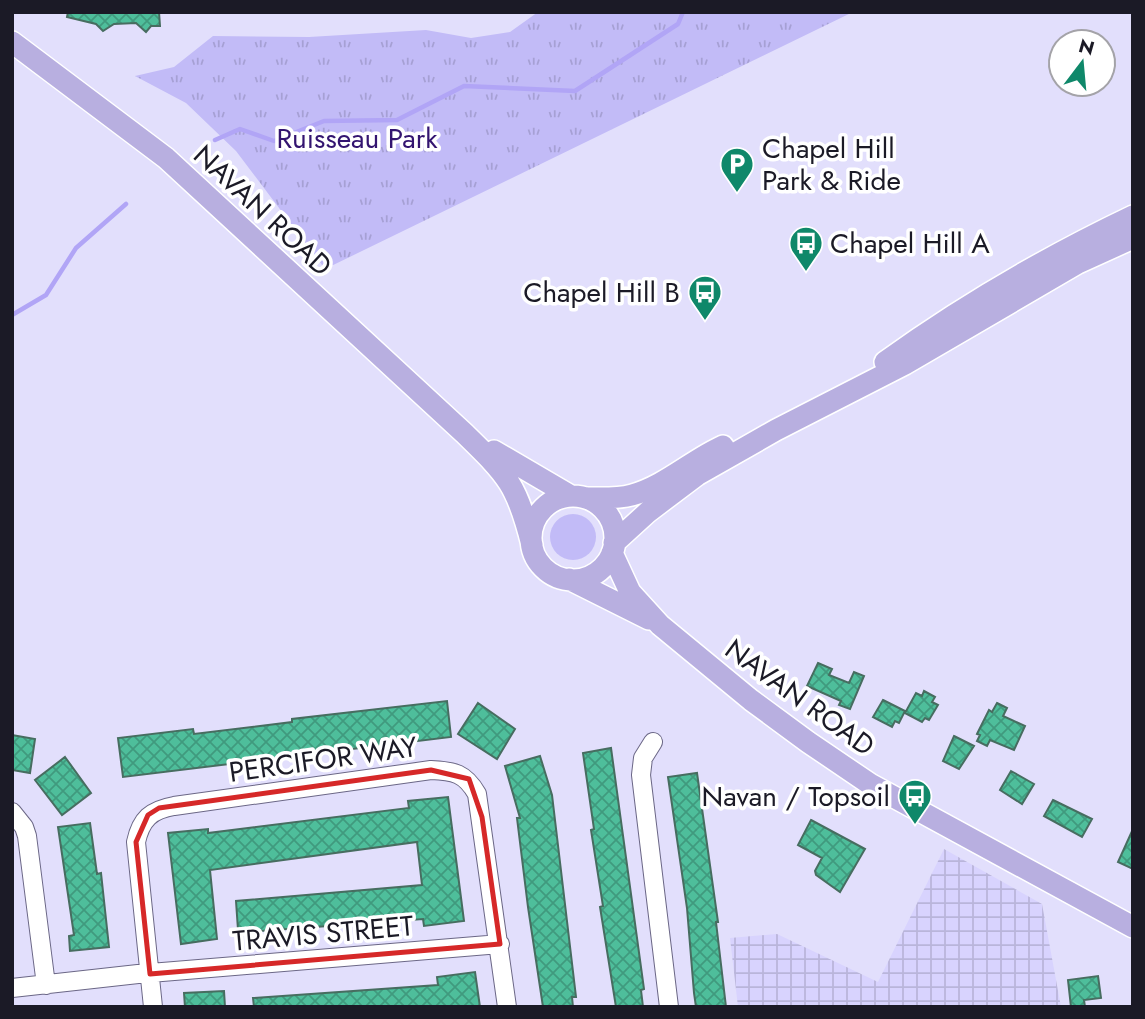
<svg xmlns="http://www.w3.org/2000/svg" width="1145" height="1019" viewBox="0 0 1145 1019" font-family="Jost,sans-serif">
	<style>
		.industrial { fill: url(#industrial-grid) }
		.grass { fill: #c2bbf7 }
		.park { fill: url(#park-tufts) }
		.lines { fill: none; stroke-linecap: round; stroke-linejoin: round }
		.stream { stroke: #b1a5f6; stroke-width: 4.5 }
		.building { fill: url(#building-cross-hatch); stroke: #476d60; stroke-width: 2 }
		.minor-casing { stroke: #6b6786; stroke-width: 20 }
		.major-casing { stroke: #fff; stroke-width: 24 }
		.minor { stroke: #fff; stroke-width: 18 }
		.major { stroke: #b8afe0; stroke-width: 21 }
		.marked { fill: none; stroke: #d62828; stroke-width: 5; stroke-linejoin: round }
		.labels { text-anchor: middle; stroke-width: 7; stroke-linejoin: round; paint-order: stroke }
		.park-label { font-size: 28px; fill: #331470; stroke: #fff }
		.poi-label { font-size: 28px; fill: #1b1a26; stroke: #fff; text-anchor: start }
		.street-label { font-size: 28px; fill: #1b1a26; stroke: #fff }
	</style>
	<defs>
		<pattern id="industrial-grid" width="8" height="8" patternUnits="userSpaceOnUse" patternTransform="scale(1.75)"><rect width="8" height="8" fill="#d8d3fe"/><path d="M0 4h8M4 0v8" fill="none" stroke="#b9b5da"/></pattern>
		<pattern id="park-tufts" width="24" height="20" patternUnits="userSpaceOnUse" patternTransform="scale(1.75)"><rect width="24" height="20" fill="#c2bbf7"/><path d="M3 7l-1-3M5 7V3M7 7l1-3M15 17l-1-3M17 17v-4M19 17l1-3" fill="none" stroke="#a6a0d4"/></pattern>
		<pattern id="building-cross-hatch" width="8" height="8" patternUnits="userSpaceOnUse" patternTransform="scale(1.75)"><rect width="8" height="8" fill="#4ebe9b"/><path d="M0 0l8 8M0 8l8-8" fill="none" stroke="#409a7e"/></pattern>
	</defs>
	<rect width="100%" height="100%" fill="#e2dffc"/>
	<path class="industrial" d="M944 849 1042 904 1061 1007H738L730 938 777 934 878 982Z"/>
	<path class="grass" d="M550 537a23 23 0 1 1 46 0a23 23 0 1 1-46 0Z"/>
	<path class="park" d="M538 12H853L325 269 236 151 186 103 135 76 174 67 213 36 309 37 426 30 471 38 510 32Z"/>
	<g class="lines">
		<path class="stream" d="M215 140 240 129 274 141 324 121 397 120 464 86 575 91 678 24 683 12
			M12 315 46 295 76 248 126 204"/>
	</g>
	<path class="building" d="M68 12H159L160 26H151L146 32 136 23 114 24 103 31 96 24 67 17Z
		M818 663 832 669 829 675 849 683 854 672 864 676 850 709 839 705 841 701 807 686Z
		M924 691 935 697 932 702 938 705 929 720 925 718 922 722 905 713 916 693 922 696Z
		M883 700 905 711 899 723 895 721 892 727 873 717Z
		M447 701 451 737 123 777 118 738 193 729 194 734 292 722V719Z
		M478 703 515 729 497 759 458 734Z
		M997 703 1007 708 1003 716 1025 726 1014 750 990 740 987 746 977 741 980 735 977 734 989 710 992 712Z
		M12 735 35 739 30 773 12 770Z
		M954 736 974 746 959 769 943 761Z
		M611 748 644 989 641 990 643 1007H616L600 907 603 906 591 830 594 829 583 753Z
		M540 756 552 795 576 997H572L573 1007H543L528 907 517 818H520L505 766Z
		M65 757 91 793 62 815 35 780Z
		M1011 771 1034 784 1022 804 1000 790Z
		M697 773 718 922H716L726 1007H696L694 993 687 908 668 777Z
		M448 797 464 921 424 926 423 919 246 932V929L238 930 236 901 422 885 417 842 210 870 217 939 181 944 168 833 208 829V833L409 808 408 801Z
		M1053 800 1092 819 1082 837 1044 816Z
		M811 820 865 849 840 892 816 875 815 871 822 858 798 845Z
		M90 823 97 874 101 873 109 947 70 951 69 936 74 935 58 827Z
		M1133 829V869L1118 862Z
		M475 972 480 1007H254L253 998 438 985 437 977Z
		M1098 976 1101 998 1084 1000 1085 1007H1071L1068 980Z
		M224 991 225 1007H185L184 993Z"/>
	<g class="lines">
		<defs>
			<path id="minor" d="M653 742 643 758 641 775 669 1007
				M12 812 24 827 27 836 46 985
				M12 988 138 974 500 944
				M153 1007 136 842C141 819 151 810 174 806L431 770C454 771 465 773 477 794L507 1007"/>
			<path id="major" d="M12 42 166 158 464 433C507 475 517 484 532 545
				M885 362C964 305 1045 258 1133 216
				M494 451 571 496
				M531 538a42 42 0 1 1 84 0a42 42 0 1 1-84 0Z
				M588 498C602 498 618 499 632 495 665 486 692 460 723 446
				M614 543 648 512 697 475 776 430 905 364 1078 263 1133 238
				M612 553 630 592 660 625 751 700 808 742 870 784 1133 927
				M569 579 649 619"/>
		</defs>
		<use href="#minor" class="minor-casing"/>
		<use href="#major" class="major-casing"/>
		<use href="#minor" class="minor"/>
		<use href="#major" class="major"/>
	</g>
	<path class="marked" d="M431 770 469 779 482 817 500 944 150 974 136 842 148 815 159 808Z"/>
	<defs>
		<symbol id="parking-pin" viewBox="-11 -11 22 30"><path d="M0 17L-7.5 6A9.5 9.5 0 1 1 7.5 6Z" fill="#0f886a" stroke="#fff"/><path d="M-3.5-5.5H1a3.5 3.5 0 0 1 0 7H-1V5.5H-3.5ZM-1-3.4V-.6H.8a1.4 1.4 0 0 0 0-2.8Z" fill="#fff"/></symbol>
		<symbol id="bus-pin" viewBox="-11 -11 22 30"><path d="M0 17L-7.5 6A9.5 9.5 0 1 1 7.5 6Z" fill="#0f886a" stroke="#fff"/><path d="M-5-6H5V4H4V6H2V4H-2V6H-4V4H-5ZM-3.5-4V0h7V-4ZM-3.5 1.2v1.5H-2V1.2ZM2 1.2v1.5H3.5V1.2Z" fill="#fff"/></symbol>
	</defs>
	<g fill-rule="evenodd">
		<use href="#parking-pin" x="718" y="145" width="38" height="52"/>
		<use href="#bus-pin" x="787" y="224" width="38" height="52"/>
		<use href="#bus-pin" x="686" y="273" width="38" height="52"/>
		<use href="#bus-pin" x="896" y="777" width="38" height="52"/>
	</g>
	<g class="labels">
		<g class="park-label">
			<text x="357" y="148">Ruisseau Park</text>
		</g>
		<g class="poi-label">
			<text x="762" y="158">Chapel Hill<tspan x="762" dy="32">Park &amp; Ride</tspan></text>
			<text x="830" y="253">Chapel Hill A</text>
			<text x="680" y="302" text-anchor="end">Chapel Hill B</text>
			<text x="890" y="806" text-anchor="end">Navan / Topsoil</text>
		</g>
		<g class="street-label">
			<text transform="translate(263 210) rotate(43)" y="10">NAVAN ROAD</text>
			<text transform="translate(800 697) rotate(36)" y="10">NAVAN ROAD</text>
			<text transform="translate(323 759) rotate(-8)" y="10">PERCIFOR WAY</text>
			<text transform="translate(323 933) rotate(-5)" y="10">TRAVIS STREET</text>
		</g>
	</g>
	<rect width="1145" height="1019" fill="none" stroke="#1b1a26" stroke-width="28"/>
	<g transform="translate(1082 63) rotate(16)"><circle r="33" fill="#ffffff" stroke="#a4a3a8" stroke-width="2"/>
	<path d="M0-5L12 26L0 18L-12 26Z" fill="#0f886a"/>
	<text y="-10" font-size="19" font-weight="bold" text-anchor="middle" fill="#1b1a26">N</text>
	</g>
</svg>
